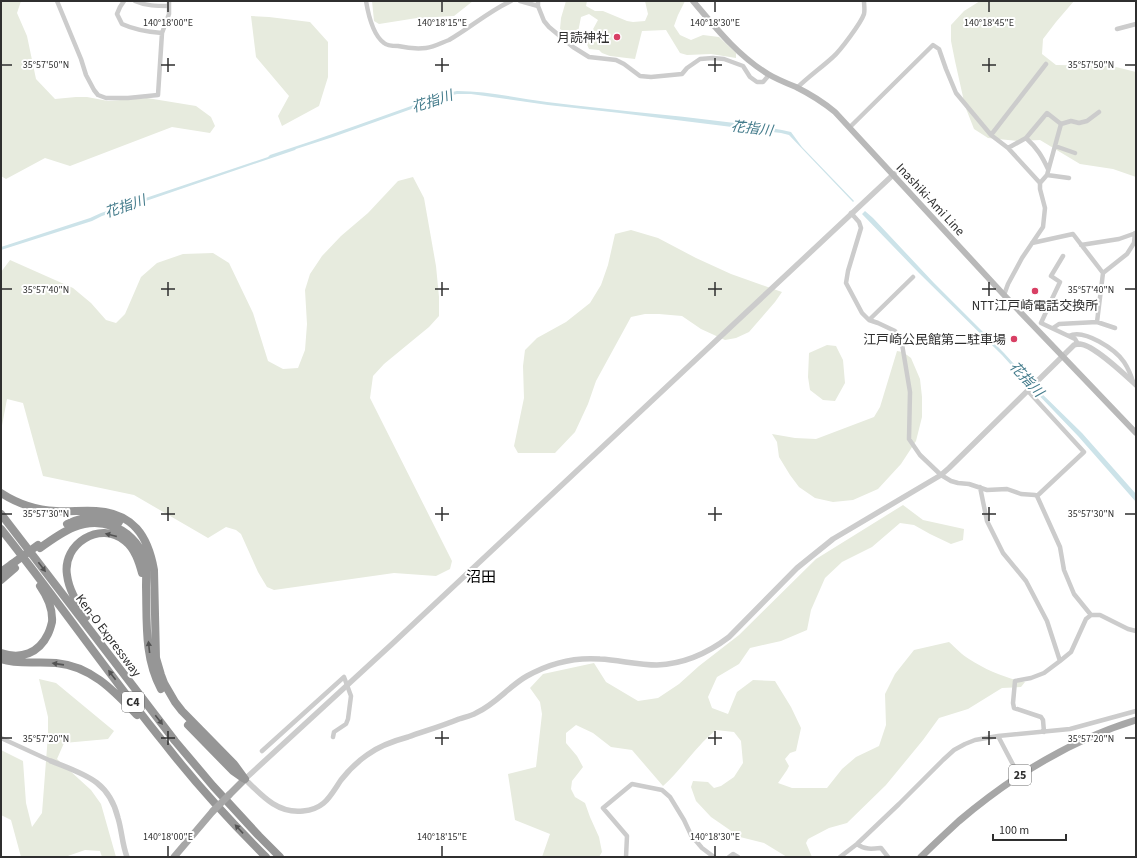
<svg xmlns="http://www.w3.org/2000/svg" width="1137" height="858" viewBox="0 0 1137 858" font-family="'Source Sans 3','Noto Sans JP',sans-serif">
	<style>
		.green { fill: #e7ebde }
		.water { fill: #cce3e9 }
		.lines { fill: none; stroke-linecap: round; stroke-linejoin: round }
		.minor { stroke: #ccc; stroke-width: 4.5 }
		.tertiary { stroke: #ccc; stroke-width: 5.5 }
		.secondary { stroke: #b9b9b9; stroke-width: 6 }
		.primary { stroke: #a7a7a7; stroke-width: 7 }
		.motorway { stroke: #969696; stroke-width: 8 }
		.primary-bridge { stroke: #a7a7a7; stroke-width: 7 }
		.motorway-bridge { stroke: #969696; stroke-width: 8 }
		.oneway { fill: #535353 }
		.ticks { fill: none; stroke: #2f2f2f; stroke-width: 1.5 }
		.poi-dot { fill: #d83f64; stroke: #fff; stroke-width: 1.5 }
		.labels { text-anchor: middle; stroke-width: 4; stroke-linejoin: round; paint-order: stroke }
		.shield { fill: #fff; stroke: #6d6d6d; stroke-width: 1 }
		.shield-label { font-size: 12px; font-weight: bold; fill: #2f2f2f }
		.poi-label { font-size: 13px; fill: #2f2f2f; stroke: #fff; text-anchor: end }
		.street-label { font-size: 13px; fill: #2f2f2f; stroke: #fff }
		.water-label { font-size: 14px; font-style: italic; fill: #437b8b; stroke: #fff }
		.quarter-label { font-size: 15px; fill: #000; stroke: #fff }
		.ticks-label { font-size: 10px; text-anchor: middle; fill: #2f2f2f; stroke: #fff; stroke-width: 4; stroke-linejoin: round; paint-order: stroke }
	</style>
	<rect width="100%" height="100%" fill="#fff"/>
	<path class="green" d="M1 1H21L17 13 27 36 36 79 55 99 76 97H87L108 101 147 98 196 106 211 117 215 126 210 133 172 127 70 166 45 158 6 179 1 176Z
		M372 1H473L454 16 417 18 379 24 374 21Z
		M566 1H587L586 6 595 11H603L627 21 633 22 645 21 648 14 645 1H685L678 15 674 26 680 35 691 40 703 35 719 37 736 53V58L711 54 687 55 680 53 666 30 642 31 635 59 610 56 602 53 599 50 589 49 586 42 598 20 589 14 581 17 578 32 571 36 560 29 561 18Z
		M980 1H1074L1056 22 1043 39 1042 54 1056 65 1112 66 1136 72V177L1113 169 1080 164 1040 140 1018 141 988 138 974 129 965 106 955 61 951 41V25L964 11Z
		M251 16 269 17 310 22 328 42V77L319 106 282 126 278 116 289 96 256 57Z
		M413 177 424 198 436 266 439 297V316L429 327 384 364 373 376 370 398 452 561 450 569 436 576 394 573 274 590 267 587 258 572 241 534 236 530 226 527 208 538 134 495 43 476 23 403 7 399 1 431V272L10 260 73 288 91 303 106 320 116 323 125 314 141 277 157 263 183 254 213 253 229 263 253 313 268 361 283 369 298 368 305 350 307 324 305 290 310 274 322 256 341 236 368 213 398 181Z
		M631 230 658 238 696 258 731 274 782 292 775 302 749 332 736 338 725 340 701 329 682 316 659 314H645L631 317 596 381 588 404 575 432 555 453H518L514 446 524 398 523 366 525 350 537 338 566 322 590 303 601 285 608 265 615 234Z
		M827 345 836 346 843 360 845 383 835 401 823 400 810 390 808 377 809 353Z
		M897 351 903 352 911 358 920 379 922 397V417L916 441 901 464 878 489 853 500 833 502 815 498 799 487 790 475 779 457 777 442 772 434 795 438 816 439 874 417 880 407Z
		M903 505 923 520 964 529 963 540 951 544 930 534 914 525 900 523 872 547 842 562 825 578 811 610 807 630 781 641 750 648 739 664 717 677 708 697 712 708 728 714 737 692 753 680 775 681 791 707 801 728 796 751 790 753 785 759 789 766 787 770 778 783 792 788H827L842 769 856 757 879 746 886 725 885 694 895 674 914 650 949 642C956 648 962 655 969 659 986 670 1005 678 1025 682L1021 687 1002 688 968 709 939 718 923 740 886 785 847 823 829 828 808 839 806 843 812 857H787L764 843 740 837 711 817 696 801 691 787 693 781 708 782 714 788 721 786 734 777 743 763 741 741 734 732 716 730C696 746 682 769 663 786L632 750 611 747 593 733 576 725 566 733V743L577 756 583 767 572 781 571 789 575 797 585 803 590 817 599 837 602 852 599 857H542L550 834 515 820 508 774 536 767 542 714 540 702 530 688 543 674 594 663 606 682 638 701 658 698 679 684 699 666 739 635 816 559Z
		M39 679 56 683 114 731 108 739 64 743 57 759 91 790 101 804 116 857H102L100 851 85 850 65 857H21L11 820 1 815V750L23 761 26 803 32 827 42 813 48 735V717Z"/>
	<path class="water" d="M457 91C487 91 517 98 547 102 625 112 704 117 782 130L791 132 802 147 854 201 853 202 789 135 781 133 620 113 548 105 471 94H457L448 96 333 137 296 149 295 150 102 216 92 221 1 250V247L90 218 101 213 268 157 270 155C329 136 388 114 447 93Z
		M865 211 873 218 934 283 1004 353 1031 383 1082 433 1136 494V502L1078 436 1029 385 1002 355 919 273 862 214Z"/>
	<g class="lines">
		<path class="minor" d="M57 1 81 59 86 75 94 90 98 95 106 98H128L158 95 162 33 169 14V1
			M124 1 120 7 117 14 122 24C135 30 148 32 162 33
			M135 1C146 6 157 6 169 6
			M366 1C368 13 373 35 384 43 387 46 394 46 398 46 407 48 417 49 426 48 434 47 441 43 449 40 470 28 489 11 511 1
			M520 1 538 6
			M538 1V6L544 21 549 27 573 47 589 57 616 60 624 64 640 76 651 77 682 74 687 68 700 59 713 58 724 59 743 66 750 77 757 82H763L769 75
			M1117 29 1136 24
			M797 88C808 77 821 68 833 57 840 51 861 23 864 14 865 10 864 5 864 1
			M850 127 933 45 939 49 946 69 956 93 991 135 1008 148 1040 183
			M991 135 1046 64
			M1026 138C1037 148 1042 156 1048 169
			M1055 146 1075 153
			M1008 148 1026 138 1047 113 1061 124
			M1047 175 1069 178
			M851 213 859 222 861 228 848 271 846 283 862 313 869 320 878 323 895 331 902 344 910 392 909 439 920 455 941 475 951 481 958 483 969 484 987 490 1007 489 1021 494 1035 495 1037 496 1060 547 1064 570 1074 594 1091 615
			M1032 243 1073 234 1103 273 1097 322
			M1081 245 1119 239 1136 233
			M1063 256 1051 276 1060 282 1051 301 1041 323 1075 339 1078 344
			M1103 273 1127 254 1134 243 1135 233
			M1004 295 1008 284 1022 258 1043 227 1045 208 1040 189V183L1047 175 1061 124 1071 121 1079 123 1087 121 1099 112
			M869 320 913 277
			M1053 328 1059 324 1097 322 1115 328
			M1069 336C1084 328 1116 350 1124 362 1128 368 1131 375 1133 382
			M1028 391 1084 452 1037 496
			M980 487 987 521 1003 553 1026 581 1047 621 1060 661 1044 673 1031 678 1015 681 1013 703 1014 708 1041 717 1043 720 1044 732
			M1060 661 1071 652 1086 619 1091 615H1100L1128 629 1136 631
			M998 736 1019 776
			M1 738 51 761
			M262 751 344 677 351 696 348 719 346 724 334 732 333 737
			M857 844C865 850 872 849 881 848L888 857
			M626 857 627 836 603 808 632 784 662 790 670 797 684 820 691 835 702 848 714 857
			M729 857 733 854 738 857
			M840 857 857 844 899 804 943 760 954 750 965 744 975 740 998 736 1070 729 1136 711"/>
		<path class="tertiary" d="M894 174 392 644 245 779C262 796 278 814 303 811 325 809 330 796 341 780 348 771 357 762 367 755 379 746 393 741 408 737 425 731 442 726 459 719 465 717 471 716 476 713 496 704 509 686 527 676 550 663 574 657 600 659 619 660 638 665 657 665 683 664 708 653 729 637L797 568 833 539 941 475 949 468 1074 345C1076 344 1078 344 1080 344 1094 345 1125 375 1136 385
			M51 761C83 774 109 780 118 818 122 831 122 844 127 857"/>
		<path class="secondary" d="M693 1C715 27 738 56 768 74 776 79 786 83 796 87 810 94 823 102 835 112L1004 295 1136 433"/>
		<path class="primary" d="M229 795 245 779
			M174 857 213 811
			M921 857C933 845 946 833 959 821 1011 777 1071 740 1136 720"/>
		<path class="motorway" d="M1 493C18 504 36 510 56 511 69 512 82 510 96 511 133 513 148 536 154 570L156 658 161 675 164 683 175 702 182 711 234 764 245 779
			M1 514 133 686 175 741 213 786 259 836 280 857
			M67 524C84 516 101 515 119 522
			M1 529C57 599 108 674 165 744 196 784 230 821 266 857
			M40 548C62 532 84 516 112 526 126 530 139 543 144 557 147 566 146 577 146 587 147 621 144 658 161 689
			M1 572 12 564
			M1 580 15 568
			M86 617C78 604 69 591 67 575 62 544 100 520 125 541 135 549 139 562 142 573
			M1 653C21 660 39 653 48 634 50 630 51 626 52 622 53 609 47 596 40 586
			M1 659C19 665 37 661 56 663 91 666 114 691 137 715
			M188 725 233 771 243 778"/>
		<path class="primary-bridge" d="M213 811 229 795"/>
		<path class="motorway-bridge" d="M12 564 38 545"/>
	</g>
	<defs><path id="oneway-solid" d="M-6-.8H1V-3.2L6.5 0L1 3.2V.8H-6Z"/></defs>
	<g class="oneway">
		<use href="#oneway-solid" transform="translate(111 535) rotate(-166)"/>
		<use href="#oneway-solid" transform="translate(42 567) rotate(53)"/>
		<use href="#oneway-solid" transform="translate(149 647) rotate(-96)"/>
		<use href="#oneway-solid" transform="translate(58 664) rotate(-172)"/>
		<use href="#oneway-solid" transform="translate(112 675) rotate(-127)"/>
		<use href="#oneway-solid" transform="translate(159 720) rotate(52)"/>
		<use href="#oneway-solid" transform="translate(239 829) rotate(-133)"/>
	</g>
	<path class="ticks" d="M168 2V12M442 2V12M715 2V12M989 2V12M168 58V72M442 58V72M715 58V72M989 58V72M2 65H12M161 65H175M435 65H449M708 65H722M982 65H996M1125 65H1135M168 282V296M442 282V296M715 282V296M989 282V296M2 289H12M161 289H175M435 289H449M708 289H722M982 289H996M1125 289H1135M168 507V521M442 507V521M715 507V521M989 507V521M2 514H12M161 514H175M435 514H449M708 514H722M982 514H996M1125 514H1135M168 731V745M442 731V745M715 731V745M989 731V745M2 738H12M161 738H175M435 738H449M708 738H722M982 738H996M1125 738H1135M168 846V856M442 846V856M715 846V856"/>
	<g class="poi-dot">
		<circle cx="617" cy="37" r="4"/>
		<circle cx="1035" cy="291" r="4"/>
		<circle cx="1014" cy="339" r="4"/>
	</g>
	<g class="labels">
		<g class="shield">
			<rect x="122" y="692" width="22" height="20" rx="3"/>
			<rect x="1009" y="765" width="22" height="20" rx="3"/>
		</g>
		<g class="shield-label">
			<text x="133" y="706">C4</text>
			<text x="1020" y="779">25</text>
		</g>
		<g class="poi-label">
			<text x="609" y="42">月読神社</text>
			<text x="1035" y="310" text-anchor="middle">NTT江戸崎電話交換所</text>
			<text x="1006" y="344">江戸崎公民館第二駐車場</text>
		</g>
		<g class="street-label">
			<text transform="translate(931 199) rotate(47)" y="5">Inashiki-Ami Line</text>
			<text transform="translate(109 635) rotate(53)" y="5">Ken-O Expressway</text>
		</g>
		<g class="water-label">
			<text transform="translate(432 101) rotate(-18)" y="5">花指川</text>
			<text transform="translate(752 128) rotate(7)" y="5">花指川</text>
			<text transform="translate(125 206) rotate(-19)" y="5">花指川</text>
			<text transform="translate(1027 379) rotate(47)" y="5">花指川</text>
		</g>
		<g class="quarter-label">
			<text x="481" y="582">沼田</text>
		</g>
	</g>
	<g class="ticks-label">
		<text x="168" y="26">140°18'00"E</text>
		<text x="442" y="26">140°18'15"E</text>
		<text x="715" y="26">140°18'30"E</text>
		<text x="989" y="26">140°18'45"E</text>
		<text x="46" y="68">35°57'50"N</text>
		<text x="1091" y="68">35°57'50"N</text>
		<text x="46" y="293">35°57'40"N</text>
		<text x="1091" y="293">35°57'40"N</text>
		<text x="46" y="517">35°57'30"N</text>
		<text x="1091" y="517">35°57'30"N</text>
		<text x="46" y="742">35°57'20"N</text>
		<text x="1091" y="742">35°57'20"N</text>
		<text x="168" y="840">140°18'00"E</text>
		<text x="442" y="840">140°18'15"E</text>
		<text x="715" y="840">140°18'30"E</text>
	</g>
	<rect width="1137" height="858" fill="none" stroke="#2f2f2f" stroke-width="4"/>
	<path d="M993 834v6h73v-6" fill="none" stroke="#2f2f2f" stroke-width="2"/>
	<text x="999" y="834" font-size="12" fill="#2f2f2f" stroke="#ffffff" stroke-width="3" paint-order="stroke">100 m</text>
</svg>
